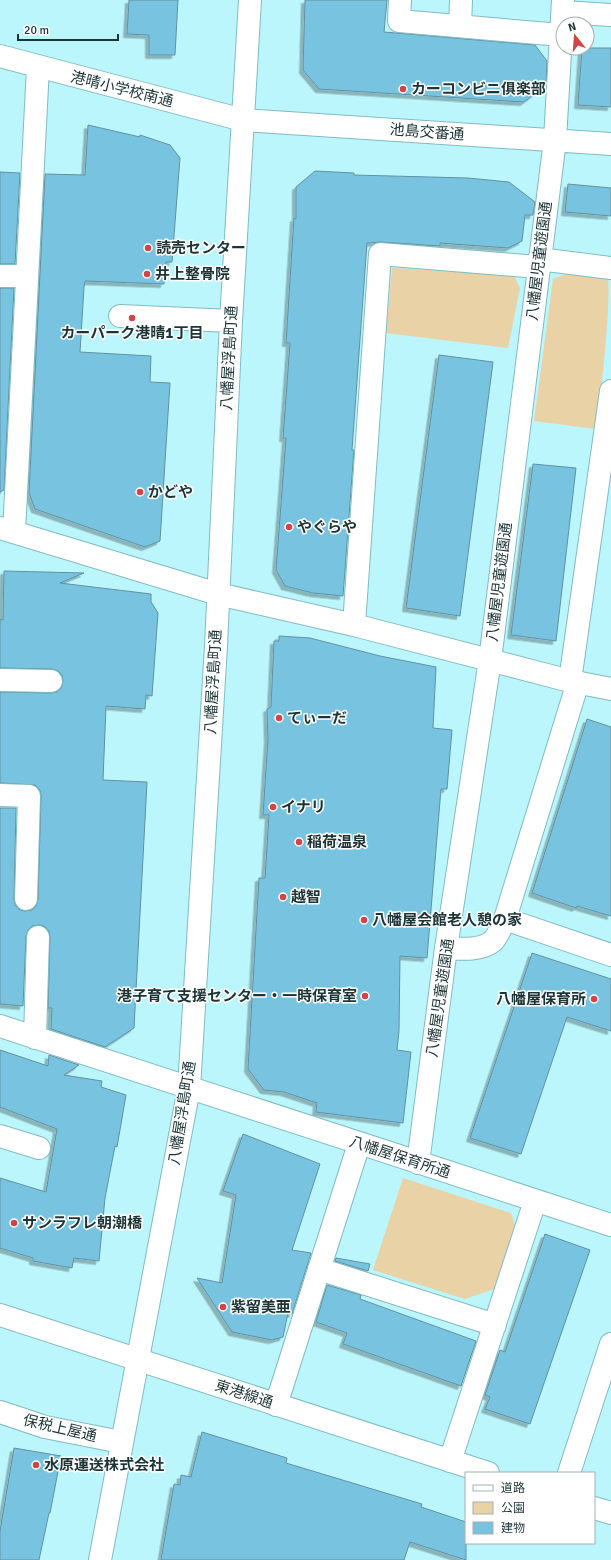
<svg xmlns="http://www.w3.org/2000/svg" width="611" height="1560" viewBox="0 0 611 1560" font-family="Signika,'Noto Sans JP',sans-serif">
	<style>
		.green { fill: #e9d2a5 }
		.building { fill: #78c4e0; stroke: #6091a3; filter: url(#shadow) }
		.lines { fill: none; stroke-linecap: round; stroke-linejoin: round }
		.minor-casing { stroke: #82bbc1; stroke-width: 24 }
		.minor { stroke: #fff; stroke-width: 22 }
		.poi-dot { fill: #d44445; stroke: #fff; stroke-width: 1.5 }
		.labels { text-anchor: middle; stroke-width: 3; stroke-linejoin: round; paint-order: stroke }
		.street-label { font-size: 15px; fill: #1c3436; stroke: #fff }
		.poi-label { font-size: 15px; font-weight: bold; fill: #1c3436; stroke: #fff; text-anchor: start }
	</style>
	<defs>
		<filter id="shadow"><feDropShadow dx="-3.5" dy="3.5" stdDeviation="0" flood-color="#0004"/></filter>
	</defs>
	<rect width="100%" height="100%" fill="#bbf6fc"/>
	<path class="green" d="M392 268 513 274 520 288 508 348 386 333Z
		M574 271 608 276C611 308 601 393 596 429L534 421 553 279Z
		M403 1178 511 1213 516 1228 497 1288 465 1299 373 1270Z"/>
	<path class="building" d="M129 0H178L175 55H149V35L127 34Z
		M305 0H387L384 32 535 45 547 61 546 85 524 102 319 89 303 70Z
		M582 48H611V107L578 105Z
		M88 125 140 137V135L170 145 180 158 172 262H166L164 284 85 281 84 287 80 352 151 356 150 382 170 383 160 541 145 547 35 509 29 493 45 174 85 175Z
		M315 171 354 173V175L468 178 509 182 535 202 533 215H525L522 241 508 248 440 243V246L381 242 367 243 352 450H354L343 596 313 593 285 586 276 570 286 438H283L290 343H286L294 218 296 219V187Z
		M0 172 20 173 15 264H0Z
		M568 184 611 188V216L565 212Z
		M0 288H14L4 490 0 492Z
		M439 355 493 362 460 616 406 608Z
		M533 464 576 468 556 641 511 635Z
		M4 571 84 573 60 583 151 594V602L158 613 152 696 146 695 145 709 106 706 103 780 147 782 134 1028 105 1047 51 1029 52 1008H48L50 937 49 931 44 926 39 925 32 926 28 930 26 936 23 1006 0 1004V808H16L14 899 15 905 20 910 25 911 32 910 36 906 38 899 41 796 40 790 35 785 0 783V692L51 693 57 692 61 688 63 681 62 675 58 671 52 669 0 668V619L3 620Z
		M279 636 310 638 380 656 436 667 433 728 452 730 447 789H441L427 958 400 956 399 1031 397 1050 411 1052 403 1123 316 1112 317 1103 284 1092 264 1090 248 1069 259 878H265L269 815H263L268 739 267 709 271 707 274 641H279Z
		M587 719 611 727V916L577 906 576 908 532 893Z
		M532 953 611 979V1031L567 1017 521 1154 470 1138Z
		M0 1050 48 1066 49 1055 79 1065 64 1075 102 1081 101 1087 126 1095 117 1147 115 1146 105 1198 99 1261 74 1258 72 1268 33 1261V1258L0 1248V1178L46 1192 57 1129 0 1107Z
		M243 1134 320 1164 292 1250 311 1253 292 1314 288 1313 283 1337 272 1340 232 1332 197 1278 222 1283 236 1195 223 1191Z
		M545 1234 590 1250 530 1424 485 1409 490 1397 485 1395 500 1350 505 1352Z
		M336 1258 370 1264 368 1271 335 1261Z
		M327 1285 361 1295 360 1299 476 1341 461 1386 343 1344 347 1333 316 1322Z
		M202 1432 287 1458 286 1463 422 1504 421 1507 466 1522V1560L410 1542 404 1560H161L174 1484 180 1485 181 1475 191 1477Z
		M14 1448 61 1456 50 1513H49L39 1560H0V1531Z"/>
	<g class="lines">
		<defs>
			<path id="minor" d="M400 0 399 21 561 35
				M563 12 611 15
				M460 26 461 0
				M0 56 243 120 611 144
				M539 259 611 268
				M0 276H27
				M120 316 231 321
				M0 528 218 594 354 625 570 681 611 689
				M14 532 38 67
				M354 625 380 254 538 267
				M0 680 51 681
				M570 681 611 391
				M0 795 29 796 26 899
				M505 919 611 955
				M446 948C461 949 481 951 493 941 498 936 502 925 505 919L578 682
				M0 1026 611 1225
				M35 1038 38 937
				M0 1136 39 1148
				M418 1163 446 948 490 660 555 140 563 0
				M319 1269 495 1325
				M0 1315 488 1473
				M276 1405 359 1144
				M0 1412 45 1427 121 1442
				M450 1461 535 1201
				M569 1473 611 1344
				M594 1508 611 1513
				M100 1560 189 1088 216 646 231 321 250 0"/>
		</defs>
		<use href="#minor" class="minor-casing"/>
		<use href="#minor" class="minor"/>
	</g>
	<g class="poi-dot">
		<circle cx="403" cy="89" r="4"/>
		<circle cx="148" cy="248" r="4"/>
		<circle cx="147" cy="274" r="4"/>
		<circle cx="132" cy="318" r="4"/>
		<circle cx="140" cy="492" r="4"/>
		<circle cx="289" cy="527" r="4"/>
		<circle cx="279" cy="718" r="4"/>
		<circle cx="273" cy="807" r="4"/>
		<circle cx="299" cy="842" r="4"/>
		<circle cx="283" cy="897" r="4"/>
		<circle cx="364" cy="920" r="4"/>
		<circle cx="365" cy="996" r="4"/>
		<circle cx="594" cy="999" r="4"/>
		<circle cx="14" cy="1223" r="4"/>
		<circle cx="223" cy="1307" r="4"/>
		<circle cx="36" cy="1465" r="4"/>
	</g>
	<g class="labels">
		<g class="street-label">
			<text transform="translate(122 89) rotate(14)" y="5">港晴小学校南通</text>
			<text transform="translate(427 132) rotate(4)" y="5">池島交番通</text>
			<text transform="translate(539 261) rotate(-83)" y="5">八幡屋児童遊園通</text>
			<text transform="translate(229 358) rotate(-87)" y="5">八幡屋浮島町通</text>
			<text transform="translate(499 582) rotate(-83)" y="5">八幡屋児童遊園通</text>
			<text transform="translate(213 682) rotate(-87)" y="5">八幡屋浮島町通</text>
			<text transform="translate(440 998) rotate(-82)" y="5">八幡屋児童遊園通</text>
			<text transform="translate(182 1113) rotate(-81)" y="5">八幡屋浮島町通</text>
			<text transform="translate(400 1157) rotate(18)" y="5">八幡屋保育所通</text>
			<text transform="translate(244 1394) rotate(18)" y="5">東港線通</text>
			<text transform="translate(60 1428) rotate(13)" y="5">保税上屋通</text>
		</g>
		<g class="poi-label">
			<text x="411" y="94">カーコンビニ俱楽部</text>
			<text x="156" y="253">読売センター</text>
			<text x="155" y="279">井上整骨院</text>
			<text x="132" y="338" text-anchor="middle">カーパーク港晴1丁目</text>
			<text x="148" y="497">かどや</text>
			<text x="297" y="532">やぐらや</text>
			<text x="287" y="723">てぃーだ</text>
			<text x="281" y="812">イナリ</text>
			<text x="307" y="847">稲荷温泉</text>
			<text x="291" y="902">越智</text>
			<text x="372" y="925">八幡屋会館老人憩の家</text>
			<text x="357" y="1001" text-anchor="end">港子育て支援センター・一時保育室</text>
			<text x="586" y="1004" text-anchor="end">八幡屋保育所</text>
			<text x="22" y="1228">サンラフレ朝潮橋</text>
			<text x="231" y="1312">紫留美亜</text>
			<text x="44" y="1470">水原運送株式会社</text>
		</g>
	</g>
	<rect x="465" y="1472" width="130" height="72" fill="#ffffff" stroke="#a4aeaf"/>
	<rect x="473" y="1485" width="20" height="6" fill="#ffffff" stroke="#a4aeaf"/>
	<text x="501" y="1492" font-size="12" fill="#1c3436">道路</text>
	<rect x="473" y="1502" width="20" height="12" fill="#e9d2a5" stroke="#a4aeaf"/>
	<text x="501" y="1512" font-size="12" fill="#1c3436">公園</text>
	<rect x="473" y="1522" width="20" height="12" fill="#78c4e0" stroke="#a4aeaf"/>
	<text x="501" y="1532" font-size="12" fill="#1c3436">建物</text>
	<g transform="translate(575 36) rotate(343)"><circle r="19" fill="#ffffff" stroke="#a4aeaf"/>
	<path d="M0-3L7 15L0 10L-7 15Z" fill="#d44445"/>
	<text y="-6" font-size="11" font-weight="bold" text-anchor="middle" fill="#1c3436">N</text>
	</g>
	<path d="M18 34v6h100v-6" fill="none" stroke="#1c3436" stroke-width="2"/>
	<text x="24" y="34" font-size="12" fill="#1c3436" stroke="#ffffff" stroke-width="3" paint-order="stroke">20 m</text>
</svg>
